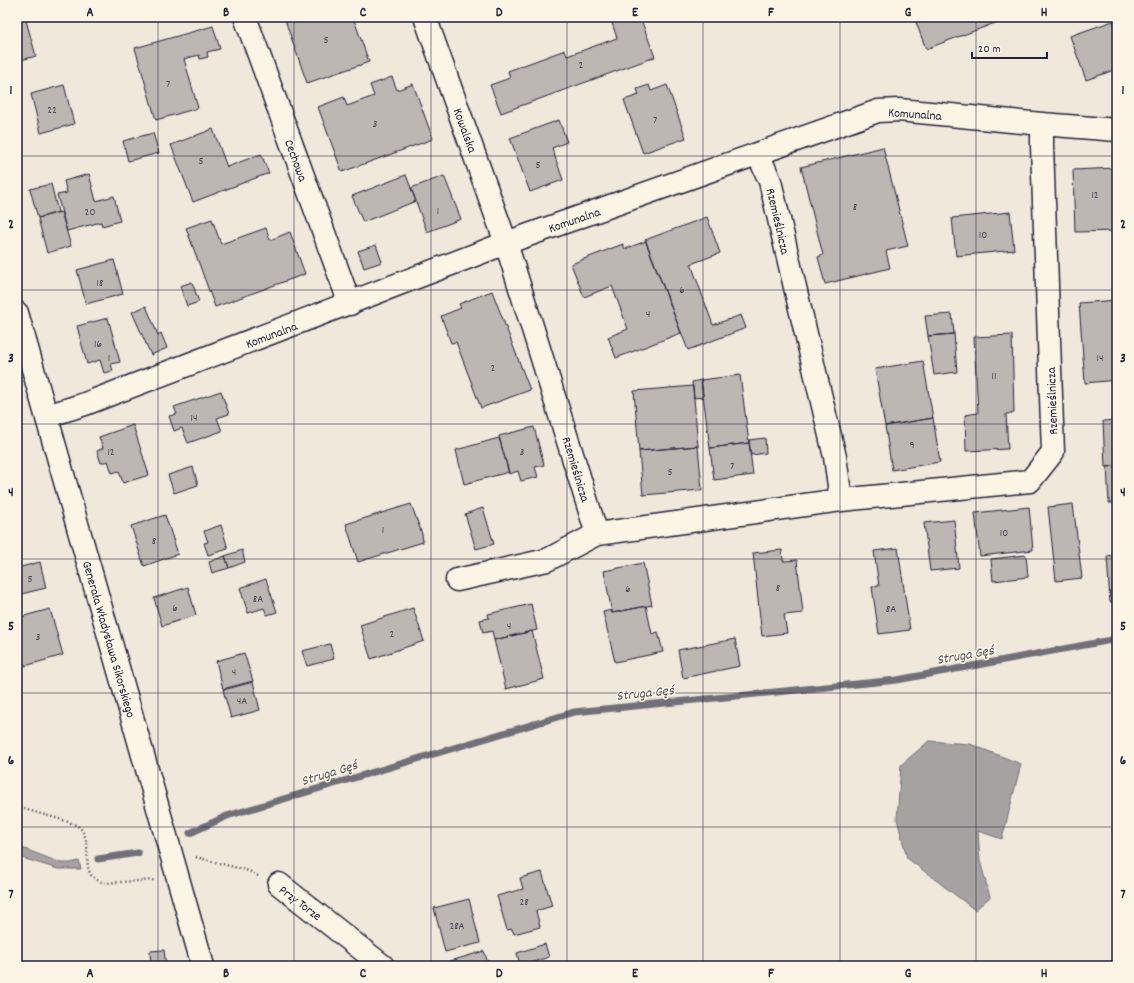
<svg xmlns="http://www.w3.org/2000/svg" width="1134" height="983" viewBox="0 0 1134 983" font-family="Dekko,sans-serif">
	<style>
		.water { fill: #a6a2a2; stroke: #716f79 }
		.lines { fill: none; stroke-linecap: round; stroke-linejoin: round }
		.stream { stroke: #716f79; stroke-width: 7 }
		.building { fill: #bcb7b3; stroke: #22223b }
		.minor-casing { stroke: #22223b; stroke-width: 25 }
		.path { stroke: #22223b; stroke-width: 2.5; stroke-dasharray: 1 3; stroke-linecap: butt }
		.minor { stroke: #fcf5e5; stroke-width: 22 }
		.grid { fill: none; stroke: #22223b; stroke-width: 1; stroke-opacity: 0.55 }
		.labels { text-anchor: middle; stroke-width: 3; stroke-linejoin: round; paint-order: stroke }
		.number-label { font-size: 11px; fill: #484759 }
		.street-label { font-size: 13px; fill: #22223b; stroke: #fcf5e5 }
		.water-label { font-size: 14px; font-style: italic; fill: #575564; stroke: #fcf5e5 }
		.neatline { fill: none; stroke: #22223b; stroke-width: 1.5 }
		.grid-label { font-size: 13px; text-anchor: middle; font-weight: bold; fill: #22223b }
	</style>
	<rect width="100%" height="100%" fill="#efe8db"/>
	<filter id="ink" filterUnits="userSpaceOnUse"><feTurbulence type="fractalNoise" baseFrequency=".025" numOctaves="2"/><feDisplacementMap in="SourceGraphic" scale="8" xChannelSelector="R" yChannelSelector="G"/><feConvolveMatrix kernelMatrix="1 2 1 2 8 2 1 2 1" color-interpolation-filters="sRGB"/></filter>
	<g filter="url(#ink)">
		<path class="water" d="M929 741 970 744 1021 764 1002 839 978 831 980 861 990 897 975 910 907 858 897 819 901 765Z
			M17 846 61 863H70L79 861 81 869H58L19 857 17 856Z"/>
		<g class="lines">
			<path class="stream" d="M190 833 227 816 574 712 897 680 1117 639
				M98 859 138 853"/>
		</g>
		<path class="building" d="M17 17H25L36 56 17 61Z
			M284 17H353L369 62 307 83Z
			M610 17H640L655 57 501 113 490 85 510 78 508 71 565 50 567 56 617 38Z
			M914 17H1011L926 49Z
			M1113 21 1117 33V69L1086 80 1070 36Z
			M213 26 220 49 207 52 208 57 200 59 199 55 184 59 198 108 156 120 135 48Z
			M392 77 397 90 413 84 433 139 342 172 318 107 344 97 347 106 374 96 370 85Z
			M64 85 74 124 41 133 31 94Z
			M649 85 651 91 667 85 686 138 643 153 624 100 639 95 637 89Z
			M559 120 567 142 552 148 563 180 530 192 510 138Z
			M213 129 227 167 261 154 269 173 193 202 171 145Z
			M153 133 159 153 128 161 123 141Z
			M883 147 908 246 886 251 890 268 825 284 818 257 823 255 801 167Z
			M1116 168 1117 231 1075 232 1073 170Z
			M89 174 96 201 114 196 120 221 102 226 101 222 67 231 57 195 67 193 64 181Z
			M406 175 416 201 363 222 352 196Z
			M444 176 461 219 427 232 411 188Z
			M51 184 58 212 38 218 30 189Z
			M61 212 71 246 47 253 38 218Z
			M1010 212 1014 250 956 256 952 218Z
			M707 217 720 253 691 264 713 325 741 315 746 328 688 350 645 240Z
			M212 219 221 244 266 228 270 240 290 232 305 274 215 307 186 228Z
			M646 241 681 333 616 358 608 337 628 329 612 286 584 297 571 264 623 244 625 249Z
			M376 245 382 262 364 268 358 251Z
			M114 260 123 294 86 304 77 270Z
			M192 282 199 302 187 306 180 286Z
			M492 291 530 390 481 408 456 342 451 343 441 316 461 308 459 304Z
			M1117 300V380L1085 383 1079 303Z
			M146 306 158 335 161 333 167 348 151 355 132 312Z
			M952 314 954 334 928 336 925 316Z
			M108 318 120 362 111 364 113 371 104 373 100 360 87 364 77 326Z
			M954 334 957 372 934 375 928 336Z
			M1012 335 1014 413 1006 414 1008 449 966 451 965 415 978 413 974 337Z
			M923 361 933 418 885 426 875 369Z
			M740 375 749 443 710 448 701 380Z
			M701 380 703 397 694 398 692 382Z
			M693 386 698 446 639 451 634 391Z
			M221 391 229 414 217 418 222 431 188 443 182 428 174 431 169 416 177 414 174 407Z
			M933 418 940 462 892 470 885 426Z
			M1117 420V466L1105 467 1103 421Z
			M133 425 149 475 123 483 119 471 112 473 108 461 101 463 97 451 103 448 99 437Z
			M534 427 544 465 535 467 538 477 521 481 518 471 509 474 499 436Z
			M499 438 509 472 464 484 456 450Z
			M765 438 766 453 751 455 749 440Z
			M749 443 753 475 714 480 710 448Z
			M698 446 702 490 643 495 639 451Z
			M1117 466V503H1109L1107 467Z
			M193 467 198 485 174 493 168 475Z
			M411 504 422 534 423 542 358 562 346 524Z
			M1073 504 1082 578 1056 581 1048 507Z
			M1029 507 1033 550 980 556 975 513Z
			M483 508 494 544 476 549 465 514Z
			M165 515 178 554 144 566 131 526Z
			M954 520 959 568 930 571 924 523Z
			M221 525 228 549 208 555 204 543 208 542 204 531Z
			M898 548 910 630 879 634 872 587 879 586 874 551Z
			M242 550 245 562 229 568 225 556Z
			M782 550 783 561 797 560 803 613 784 615 787 633 762 636 753 553Z
			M1026 555 1028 577 993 581 991 559Z
			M1117 555V602H1110L1107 556Z
			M225 556 229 568 212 573 209 562Z
			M40 562 46 588 17 595V568Z
			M643 563 652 605 612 613 604 571Z
			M266 579 277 612 267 615 264 608 248 613 240 588Z
			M188 587 196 615 162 626 154 598Z
			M531 604 537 630 494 640 492 631 483 633 480 620 489 618 488 614Z
			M646 606 652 634 658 632 663 652 615 662 603 612 612 610V613Z
			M413 608 424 641 371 659 360 625Z
			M50 609 63 655 25 666V664L17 666V618Z
			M532 631 544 679 506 689 494 640Z
			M735 639 740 666 683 678 678 650Z
			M330 644 334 659 307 666 302 651Z
			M244 653 253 681 223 689 216 661Z
			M253 682 260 710 231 718 223 690Z
			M542 872 552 906 536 911 540 927 514 934 512 929 507 930 497 896 523 889 520 878Z
			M469 899 480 943 445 952 434 908Z
			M545 944 549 957 520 966 517 953Z
			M164 950 166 966H151L150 951Z
			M484 951 489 966 437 965Z"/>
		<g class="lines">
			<defs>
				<path id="minor" d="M245 17 350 304
					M425 17 506 243 597 534
					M758 154 770 181 835 457 841 500
					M17 313 203 966
					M47 416 85 404 506 243 878 111 899 110 1042 124 1117 130
					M457 580 547 560 597 534 841 500 1030 481 1053 452 1042 146V124
					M279 884 383 966"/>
			</defs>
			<use href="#minor" class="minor-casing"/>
			<path class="path" d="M17 806C31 813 74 820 81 829 96 850 75 877 106 883L155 880
				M196 857 249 871 258 876"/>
			<use href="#minor" class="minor"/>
		</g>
	</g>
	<path class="grid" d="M158 17V966M294 17V966M431 17V966M567 17V966M703 17V966M840 17V966M976 17V966M17 156H1117M17 290H1117M17 424H1117M17 559H1117M17 693H1117M17 827H1117"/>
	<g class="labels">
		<g class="number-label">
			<text x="326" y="43">5</text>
			<text x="581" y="68">2</text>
			<text x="168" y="87">7</text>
			<text x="52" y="113">22</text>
			<text x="655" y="123">7</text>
			<text x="375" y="127">3</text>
			<text x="201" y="164">5</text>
			<text x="538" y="168">5</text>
			<text x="1095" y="198">12</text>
			<text x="855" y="210">8</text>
			<text x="438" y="214">1</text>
			<text x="90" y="215">20</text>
			<text x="983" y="238">10</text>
			<text x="100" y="286">18</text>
			<text x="682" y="293">6</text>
			<text x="648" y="317">4</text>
			<text x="98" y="347">16</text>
			<text x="109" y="361">1</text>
			<text x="1100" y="361">14</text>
			<text x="493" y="371">2</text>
			<text x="994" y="379">11</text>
			<text x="194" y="421">14</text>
			<text x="912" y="448">9</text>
			<text x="111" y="455">12</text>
			<text x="522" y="455">3</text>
			<text x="732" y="469">7</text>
			<text x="670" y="475">5</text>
			<text x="383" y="533">1</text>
			<text x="1004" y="536">10</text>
			<text x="154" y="544">8</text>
			<text x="30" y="582">5</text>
			<text x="778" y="591">8</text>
			<text x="628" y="592">6</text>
			<text x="258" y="602">8A</text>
			<text x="175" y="611">6</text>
			<text x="891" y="612">8A</text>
			<text x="509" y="629">4</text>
			<text x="392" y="637">2</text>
			<text x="38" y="640">3</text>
			<text x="234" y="675">4</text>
			<text x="242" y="704">4A</text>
			<text x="524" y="905">28</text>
			<text x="457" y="929">28A</text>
		</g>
		<g class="street-label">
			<text transform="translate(915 113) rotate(4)" y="5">Komunalna</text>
			<text transform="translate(466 130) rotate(70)" y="5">Kowalska</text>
			<text transform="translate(297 160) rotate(70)" y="5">Cechowa</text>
			<text transform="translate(574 219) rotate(-19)" y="5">Komunalna</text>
			<text transform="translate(779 221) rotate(77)" y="5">Rzemieślnicza</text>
			<text transform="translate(271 334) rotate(-21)" y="5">Komunalna</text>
			<text transform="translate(1051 401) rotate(-92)" y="5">Rzemieślnicza</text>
			<text transform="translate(577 469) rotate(73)" y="5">Rzemieślnicza</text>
			<text transform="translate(110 639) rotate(74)" y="5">Generała Władysława Sikorskiego</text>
			<text transform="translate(301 902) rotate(37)" y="5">Przy Torze</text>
		</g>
		<g class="water-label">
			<text transform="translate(965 654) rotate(-10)" y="5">Struga Gęś</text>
			<text transform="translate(645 692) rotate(-6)" y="5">Struga Gęś</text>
			<text transform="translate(329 772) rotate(-17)" y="5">Struga Gęś</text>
		</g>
	</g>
	<rect width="1134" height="983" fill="none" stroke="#fcf5e5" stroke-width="44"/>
	<path d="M972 52v6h75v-6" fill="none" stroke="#22223b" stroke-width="2"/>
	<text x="978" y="52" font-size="12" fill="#22223b" stroke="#fcf5e5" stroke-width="3" paint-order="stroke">20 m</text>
	<rect x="22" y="22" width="1090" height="939" class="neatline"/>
	<g class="grid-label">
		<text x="90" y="16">A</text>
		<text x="226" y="16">B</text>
		<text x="363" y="16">C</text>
		<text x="499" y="16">D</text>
		<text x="635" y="16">E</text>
		<text x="771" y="16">F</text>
		<text x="908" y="16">G</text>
		<text x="1044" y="16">H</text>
		<text x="11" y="94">1</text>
		<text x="1123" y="94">1</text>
		<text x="11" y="228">2</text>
		<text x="1123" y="228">2</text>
		<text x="11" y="362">3</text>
		<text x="1123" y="362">3</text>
		<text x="11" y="496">4</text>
		<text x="1123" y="496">4</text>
		<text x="11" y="630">5</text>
		<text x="1123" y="630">5</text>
		<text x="11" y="764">6</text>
		<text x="1123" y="764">6</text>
		<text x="11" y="898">7</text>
		<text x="1123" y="898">7</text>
		<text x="90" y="977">A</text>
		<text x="226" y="977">B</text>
		<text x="363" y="977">C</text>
		<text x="499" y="977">D</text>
		<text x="635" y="977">E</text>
		<text x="771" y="977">F</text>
		<text x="908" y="977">G</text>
		<text x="1044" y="977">H</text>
	</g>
</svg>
